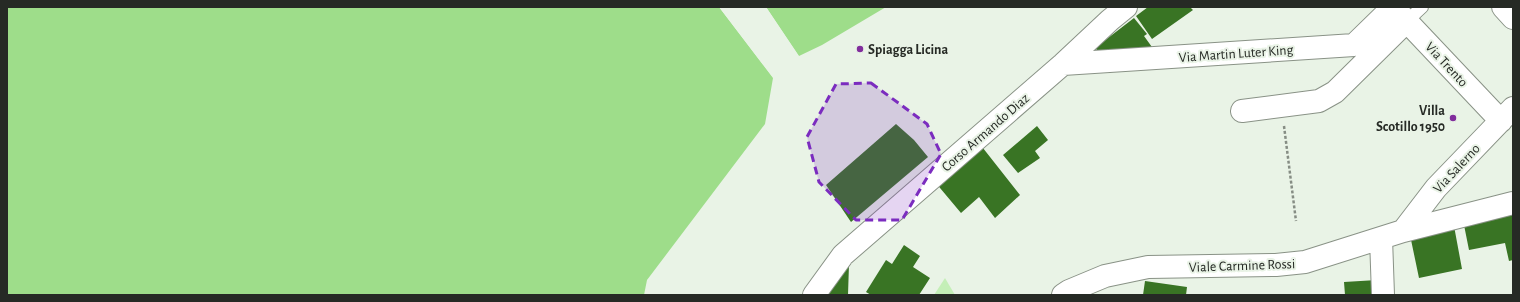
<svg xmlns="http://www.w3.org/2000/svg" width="1520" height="302" viewBox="0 0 1520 302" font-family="'Alegreya Sans',sans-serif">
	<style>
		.green { fill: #c4efb7 }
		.water { fill: #9edd8a }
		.pier { fill: #e9f3e6 }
		.building { fill: #397424 }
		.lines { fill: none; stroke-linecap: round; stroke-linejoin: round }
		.service-casing { stroke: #899286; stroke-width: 14 }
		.minor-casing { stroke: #899286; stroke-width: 24 }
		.path { stroke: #868d84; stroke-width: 2.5; stroke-dasharray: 3 2; stroke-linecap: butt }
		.service { stroke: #fff; stroke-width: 12 }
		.minor { stroke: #fff; stroke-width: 22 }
		.marked { fill: #7b2cbf; fill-opacity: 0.2; stroke: #7b2cbf; stroke-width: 3; stroke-dasharray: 8 5; stroke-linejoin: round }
		.poi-dot { fill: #812d9c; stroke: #e9f3e6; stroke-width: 1.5 }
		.labels { text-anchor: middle; stroke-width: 4; stroke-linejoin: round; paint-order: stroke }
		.poi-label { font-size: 14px; font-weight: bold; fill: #262a25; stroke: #e9f3e6; text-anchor: start }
		.street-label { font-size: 14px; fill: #262a25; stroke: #e9f3e6 }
	</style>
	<rect width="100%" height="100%" fill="#e9f3e6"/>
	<path class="green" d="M945 278 955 295H934Z"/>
	<path class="water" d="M7 7H719L773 78 765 124 647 280 644 295H7Z
		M766 7H886L822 45 799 56Z"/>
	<path class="pier" d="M719 7H721L775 76V80Z
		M764 7H766L800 58 798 57Z"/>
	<path class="building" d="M1148 7H1190L1193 10 1152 39 1136 16Z
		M1134 18 1147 34 1144 36 1157 54H1101L1095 48Z
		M896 124 914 140 928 157 851 222 826 185Z
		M1037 126 1048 140 1035 151 1040 158 1018 173 1003 155Z
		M979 143 1020 195 995 218 979 197 961 213 935 182Z
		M1513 215V260L1509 261 1505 243 1469 250 1464 225Z
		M1454 226 1462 269 1419 278 1410 235Z
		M904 245 920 256 913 267 930 278 919 295H871L866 292 886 260 892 264Z
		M849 264 848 295H825Z
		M1377 280V295H1345L1344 282Z
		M1145 281 1187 287 1186 295H1143Z"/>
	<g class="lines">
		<defs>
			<path id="service" d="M1407 21 1422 7"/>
			<path id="minor" d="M1503 7 1513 18
				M1397 11 1501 121
				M1063 64 1354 45 1393 7
				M1242 111 1319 101 1335 92 1407 21
				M1403 231 1436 188 1513 108
				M1381 238 1383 295
				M814 295 843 255 1063 64 1110 20 1126 7
				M1063 295 1069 291 1105 276 1148 267 1276 265 1305 262 1403 231 1513 203"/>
		</defs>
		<use href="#service" class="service-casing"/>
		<use href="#minor" class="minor-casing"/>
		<path class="path" d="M1284 126 1296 221"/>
		<use href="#service" class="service"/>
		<use href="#minor" class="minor"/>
	</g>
	<path class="marked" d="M871 83 927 124 941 154 902 220H856L819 182 807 137 836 84Z"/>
	<g class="poi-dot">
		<circle cx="860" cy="49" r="4"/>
		<circle cx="1453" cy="118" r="4"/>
	</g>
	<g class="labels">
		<g class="poi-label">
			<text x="868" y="54">Spiagga Licina</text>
			<text x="1445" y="115" text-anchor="end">Villa<tspan x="1445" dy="16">Scotillo 1950</tspan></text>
		</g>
		<g class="street-label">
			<text transform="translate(1236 53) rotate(-4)" y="5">Via Martin Luter King</text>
			<text transform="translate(1447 64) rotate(47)" y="5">Via Trento</text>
			<text transform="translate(985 132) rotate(-41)" y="5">Corso Armando Diaz</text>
			<text transform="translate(1456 168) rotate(-47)" y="5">Via Salerno</text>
			<text transform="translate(1242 265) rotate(-2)" y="5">Viale Carmine Rossi</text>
		</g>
	</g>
	<rect width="1520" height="302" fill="none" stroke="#262a25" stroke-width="16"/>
</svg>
